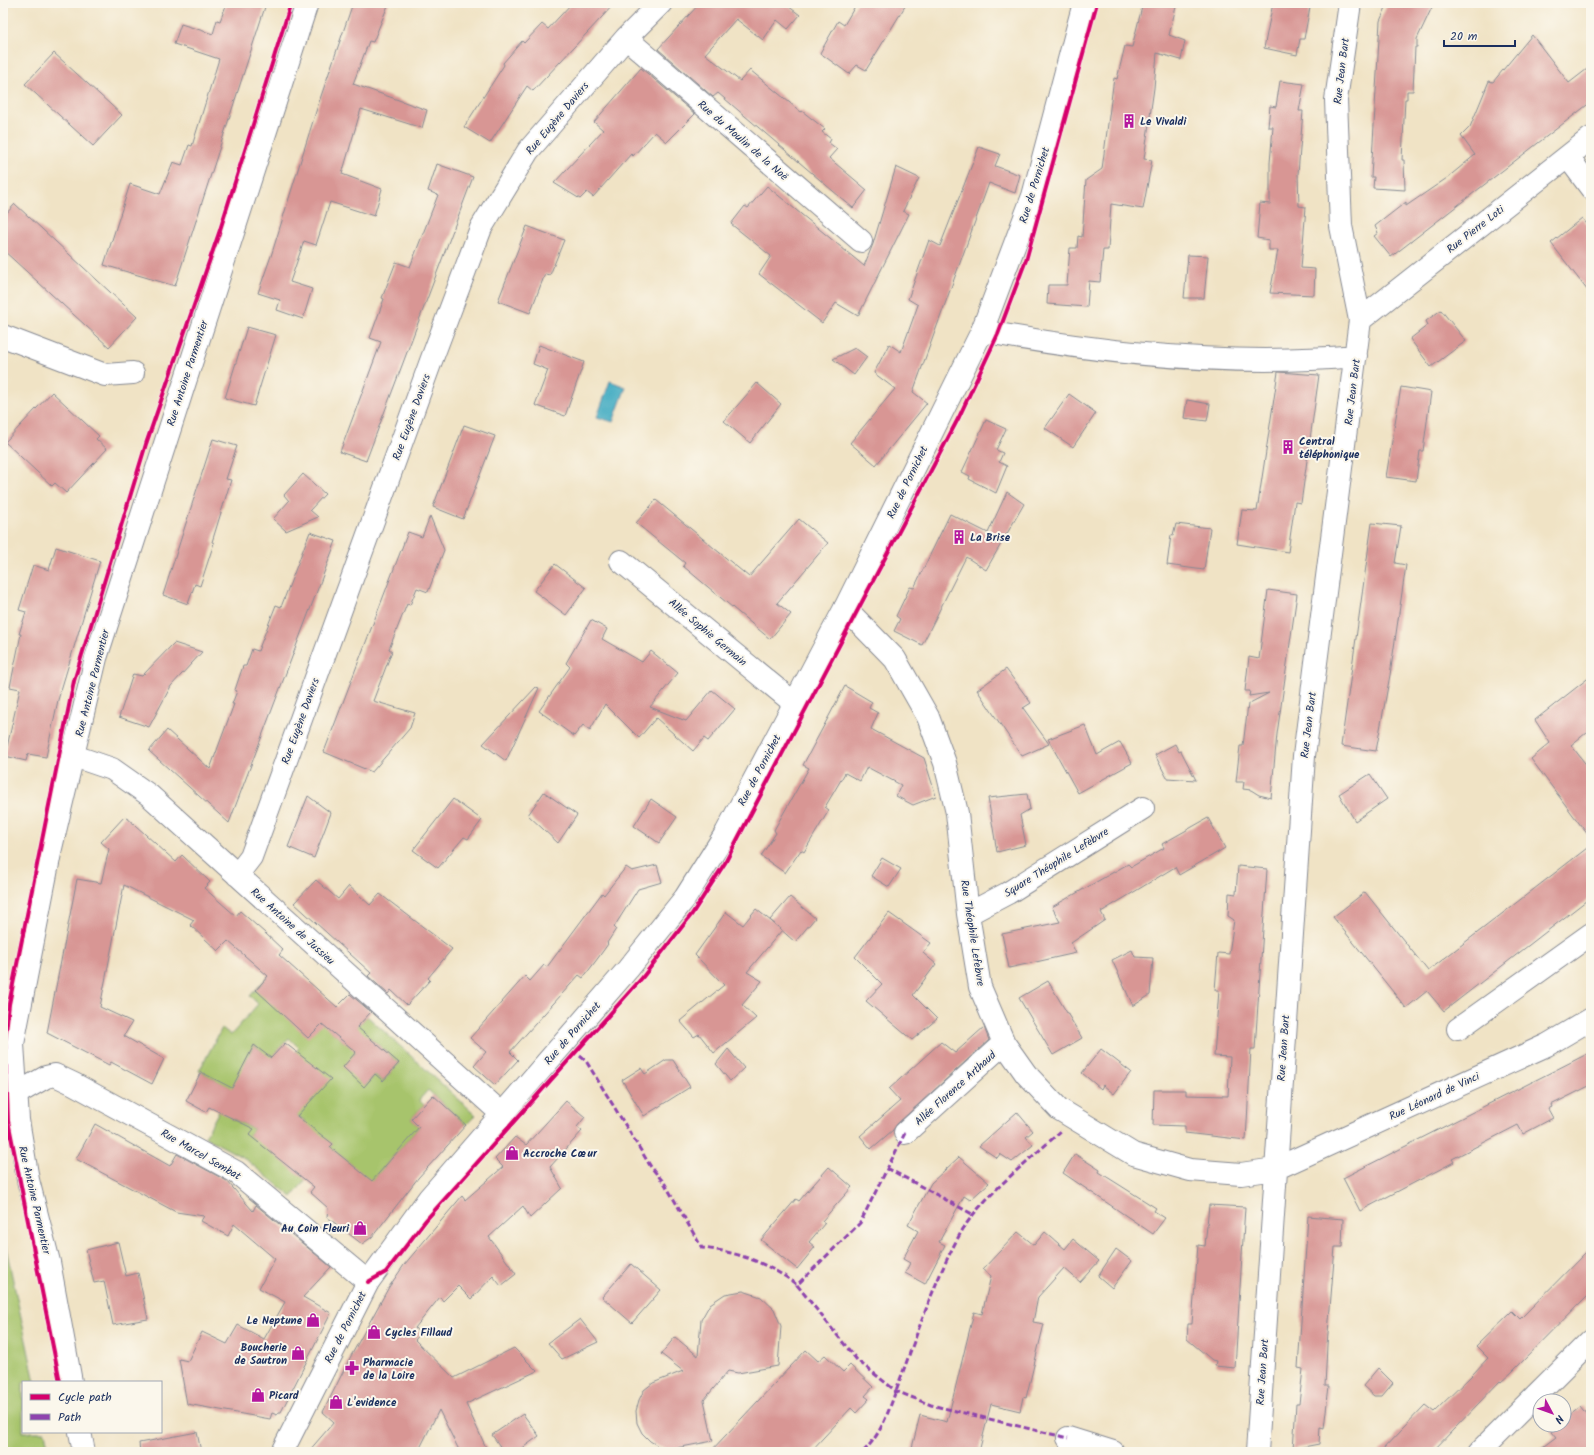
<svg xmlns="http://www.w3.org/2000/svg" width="1594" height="1455" viewBox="0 0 1594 1455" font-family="Kalam,sans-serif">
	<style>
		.green { fill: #a7c46c; stroke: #617a65; fill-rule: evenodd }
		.water { fill: #43acc2; stroke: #2f6e90 }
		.building { fill: #d89694 }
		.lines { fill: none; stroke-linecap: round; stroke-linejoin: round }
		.minor-casing { stroke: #868992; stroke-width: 24 }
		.major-casing { stroke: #868992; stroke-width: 24 }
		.minor { stroke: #fff; stroke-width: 22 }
		.major { stroke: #fff; stroke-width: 22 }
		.quiet { stroke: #8e44ad; stroke-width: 3; stroke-dasharray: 6 3; stroke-linecap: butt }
		.cycleway-casing { stroke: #fbf7ec; stroke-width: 6 }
		.cycleway { stroke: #d6006c; stroke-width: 4 }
		.labels { text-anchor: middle; stroke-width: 4; stroke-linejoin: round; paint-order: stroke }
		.street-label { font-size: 11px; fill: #1b2f5e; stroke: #fbf7ec }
		.poi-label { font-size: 11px; font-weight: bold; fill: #1b2f5e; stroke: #fbf7ec; text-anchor: start }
	</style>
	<rect width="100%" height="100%" fill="#fbf7ec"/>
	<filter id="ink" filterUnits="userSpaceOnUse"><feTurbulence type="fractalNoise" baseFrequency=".025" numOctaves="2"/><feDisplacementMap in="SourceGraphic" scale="8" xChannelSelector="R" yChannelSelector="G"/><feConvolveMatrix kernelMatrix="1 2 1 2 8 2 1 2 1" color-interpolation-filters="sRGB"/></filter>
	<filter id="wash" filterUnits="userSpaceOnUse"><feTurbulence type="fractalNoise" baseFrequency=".012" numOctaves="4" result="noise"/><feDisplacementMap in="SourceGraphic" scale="16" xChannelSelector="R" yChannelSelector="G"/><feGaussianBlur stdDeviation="0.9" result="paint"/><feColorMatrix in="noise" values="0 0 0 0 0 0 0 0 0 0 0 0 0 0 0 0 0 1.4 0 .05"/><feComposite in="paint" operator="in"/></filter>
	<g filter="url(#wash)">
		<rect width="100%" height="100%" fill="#f0e3c5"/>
		<path class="green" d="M268 976 344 1042 367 1016 476 1115 466 1125 428 1090 419 1100 424 1105 411 1119 419 1127 368 1186 353 1166 330 1147 333 1144 294 1134 305 1121 249 1082 231 1118 254 1129 249 1135 316 1166 292 1197 244 1158 205 1137 231 1088 199 1071 222 1028 231 1035 258 1004 250 996ZM369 1037 399 1063 383 1081 375 1075 365 1086 359 1082 369 1070 353 1055ZM289 1038 299 1048 282 1066 271 1058ZM254 1045 263 1052 245 1063Z
			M3 1234 35 1382H23V1432H45L49 1452H3Z"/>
		<path class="water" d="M610 381 626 387 613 422 597 417Z"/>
		<g id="blocks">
			<path class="building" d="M227 3H253L265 7 175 286 104 265 130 184 160 194 173 162 182 165 189 145 192 146 219 59 174 44 181 24 213 34 217 20 220 21Z
				M353 3H389L373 42 369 41 353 84 427 110 422 128 361 109 342 174 382 189 374 216 330 202 316 245 304 241 290 282 312 289 303 319 277 310 280 300 258 293 272 253 318 105Z
				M572 3H615L533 91 527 86 490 143 464 127 504 65 503 63 522 41 524 43 542 24 548 29Z
				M700 3H790L788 6 800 15 788 29 777 20 763 40 736 19 705 54 740 81 750 70 801 112 802 111 825 129 822 132 831 139 829 143 837 149 829 158 867 190 853 208 718 93 713 97 658 49Z
				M857 3H907L866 70 857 65 849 74 820 53 838 21 844 25Z
				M1143 3H1177L1169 35 1185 41 1181 60 1157 53 1154 88 1144 159 1152 160 1143 209 1111 204 1108 250H1103L1100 282 1089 281 1087 307 1047 304 1048 285H1067L1070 248H1077L1078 236 1082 237 1086 180 1102 169 1114 78 1117 79 1125 46 1132 47Z
				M1273 3 1310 7 1304 39H1300L1297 55 1264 48Z
				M1388 3H1434L1417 39V47H1415L1413 91H1407V99H1405L1402 160H1404L1405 190 1373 188 1374 177H1371L1380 21Z
				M1532 35 1569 83 1591 66V102L1391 257 1374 236 1378 233 1375 226 1406 202V206L1447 178 1475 155 1461 136 1470 127 1489 81 1493 82Z
				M54 53 122 115 93 146 25 84Z
				M641 68 695 114 667 142 655 132 633 156 631 154 593 197 587 192 580 199 554 183 603 130 594 122Z
				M1280 81 1304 84 1299 111H1303L1298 174 1299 206 1306 207 1301 268 1315 269 1314 295 1270 293 1278 250H1269V240L1257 238 1260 203 1270 204V163L1273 127H1268L1270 106 1276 107Z
				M979 147 1000 154 995 166 1020 175 1015 193 989 183 913 392 927 403 876 465 850 443 895 389 874 373 889 344 901 352 918 305 908 299 929 240 940 246Z
				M437 164 473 177 366 461 340 452 381 342 370 338 384 299 382 298 396 262 410 267 438 195 428 191Z
				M896 167 919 178 903 211 909 214 858 316 836 303 822 323 759 274 771 256 731 224 745 206 748 208 767 186 864 266 873 244Z
				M15 204 137 317 109 347 3 250V217Z
				M1582 218 1591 229V295L1551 243Z
				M527 226 564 240 550 275 545 274 530 313 498 301Z
				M1188 255 1208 256 1204 298H1184Z
				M1441 310 1466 341 1431 367 1410 339 1428 325 1426 321Z
				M247 327 276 335 254 406 225 398Z
				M539 345 584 362 565 416 535 405 548 370 533 364Z
				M855 348 867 357 854 375 833 359Z
				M1278 372 1319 375 1301 503 1295 502 1288 552 1237 544 1242 510 1257 511Z
				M757 383 781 404 750 443 724 421Z
				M1401 387 1431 392 1423 451H1420L1416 481 1386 477Z
				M52 392 99 436 96 439 107 449 66 493 55 483 52 486 5 442Z
				M1069 394 1096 413 1073 447 1045 428Z
				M1187 400 1210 404 1207 421 1184 418Z
				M986 420 1006 429 996 450 1003 453 999 462 1007 466 996 493 969 479 970 476 962 472Z
				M464 425 495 436 463 519 433 507Z
				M213 439 237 446 226 479 231 480 212 542 214 543 200 586 195 584 188 604 163 595Z
				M303 474 325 494 310 510 318 517 286 531 273 519 289 501 284 495Z
				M1007 492 1024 504 986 570 966 557 922 645 894 631 900 619 896 616 910 587 914 588 950 514 988 533Z
				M656 500 749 577 799 519 828 543 777 603 791 614 770 639 683 566 685 563 636 523Z
				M430 516 444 550 428 592 417 588 410 605 407 604 389 649 392 651 373 701 415 713 410 728 372 772 324 752 408 532 422 537Z
				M1372 523 1401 526 1395 563 1406 565 1390 675 1376 751 1341 746Z
				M1176 524 1210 528 1204 570 1167 565 1171 535 1173 536Z
				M310 532 336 541 229 823 149 751 167 730 210 769 234 704H232L237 691 235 690 243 666H246L252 649 258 651 276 605 281 607Z
				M56 547 100 561 58 700 46 757 28 754 26 761 5 756 20 689 10 687 21 634H19L26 612 19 610 33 565 49 570Z
				M555 564 586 588 566 615 534 591Z
				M1268 590 1297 594 1277 734 1271 798 1259 795 1251 790 1243 789 1244 782H1236L1240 746H1243L1248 704 1269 693 1249 696 1250 691H1245L1249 657 1259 659Z
				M591 620 607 629 602 639 642 662 651 651 678 673 650 707 686 721 712 690 735 709 708 741 704 738 693 751 656 718 639 738 605 704 590 730 583 725 574 736 539 711 570 667 566 663Z
				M174 643 202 652 171 686 149 727 119 717 133 674 142 676Z
				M1006 669 1031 703 1023 708 1049 744 1022 756 977 690Z
				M1591 676V729L1571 745 1591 771V839L1531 759 1550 743 1535 720Z
				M845 686 872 702 869 708 878 713 871 729 924 758 936 796 913 805 896 796 901 785 867 767 860 781 845 773 825 807 829 810 804 852 801 850 785 873 761 856 776 833 774 830 809 768 803 765Z
				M536 687 539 688 506 761 483 744Z
				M1085 725 1097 755 1120 742 1132 763 1078 793 1048 739Z
				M1175 744 1179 752 1181 751 1196 780 1167 778 1155 755Z
				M1370 774 1387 799 1355 821 1339 794Z
				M544 792 577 815 558 843 528 815Z
				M1027 794 1030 809 1020 815 1026 845 997 852 988 798Z
				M308 796 331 813 314 858 288 847Z
				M453 799 482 820 468 839 464 837 438 868 413 850Z
				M651 799 677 817 659 843 634 826Z
				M125 816 176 862 182 855 210 882 204 888 236 916 240 911 265 933 283 950 279 955 337 1007 350 994 371 1012 357 1027 399 1063 383 1081 375 1074 364 1087 343 1067 356 1052 322 1024 308 1038 256 990 268 976 228 941 218 951 190 925 194 920 124 885 100 1007 132 1022 124 1036 164 1059 152 1084 111 1062 109 1065 47 1033 77 879 101 883 109 849 101 842Z
				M1208 818 1225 848 1179 875 1175 867 1101 912 1105 920 1071 943 1076 953 1009 968 1002 934 1060 922 1052 907 1128 864 1131 867 1164 848 1162 844Z
				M1591 845V897L1444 1011 1427 991 1406 1008 1333 917 1365 892 1428 971Z
				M882 858 901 869 889 887 871 876Z
				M657 865 662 882 638 889 614 927 616 929 607 943 608 944 598 958 583 978 579 975 510 1052 518 1060 495 1085 474 1066 486 1052 470 1038 525 976 530 981 544 965 547 967 602 893 604 895 626 867 632 871Z
				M1238 866 1267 869 1255 1049H1251L1246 1140 1185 1133V1126L1153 1125 1154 1090H1186V1095L1228 1096 1230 1057 1214 1056 1219 990H1215L1218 953 1229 954 1234 920 1228 916 1229 893 1236 894Z
				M316 880 338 899 349 886 370 905 380 894 452 949 428 978 430 980 407 1005 391 990 388 994 368 976 371 973 294 903Z
				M790 897 815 918 795 942 770 920Z
				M756 909 782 930 747 972 762 981 742 1005 756 1018 714 1053 699 1034 694 1037 680 1021 724 985 695 955 726 912 743 925Z
				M889 913 931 943 923 953 936 964 913 995 937 1019 912 1040 866 1001 882 984 855 957Z
				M1132 950 1135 957 1153 958 1150 995 1133 1006 1112 960Z
				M1048 981 1082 1038 1053 1055 1019 998Z
				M984 1027 989 1040 897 1124 893 1130 871 1149 860 1136 900 1101 889 1089 941 1042 955 1053Z
				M285 1043 331 1079 297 1116 333 1144 330 1147 372 1181 419 1127 411 1119 433 1095 466 1125 418 1178 372 1237 362 1244 327 1217 328 1208 310 1192 314 1187 249 1135 254 1129 209 1107 206 1112 186 1101 201 1072 232 1088 254 1045 271 1058Z
				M728 1049 744 1068 730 1081 716 1064Z
				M1101 1049 1131 1072 1114 1094 1103 1085 1101 1089 1082 1073Z
				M1591 1052V1085L1551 1105 1552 1107 1548 1109 1553 1118 1523 1134 1518 1125 1452 1159 1454 1162 1360 1211 1343 1178Z
				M666 1060H673L690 1087 644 1116 622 1080 641 1068 645 1074Z
				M566 1101 585 1117 577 1127 582 1131 550 1167 562 1188 530 1218 523 1206 489 1237 516 1274 501 1286 493 1276 471 1299 458 1286 443 1301 440 1297 415 1328 420 1334 415 1340 454 1378 514 1348 537 1371 466 1404 488 1452H460L439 1410 418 1452H308L334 1422 323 1412 352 1354 389 1287 404 1265 462 1196 465 1200 503 1167 495 1159 515 1137 526 1145Z
				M1017 1112 1033 1131 1026 1137 1033 1145 1012 1162 1000 1154 997 1158 979 1146Z
				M95 1124 170 1166 177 1154 227 1181 253 1211 256 1205 331 1267 303 1297 331 1313 281 1412H279L277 1415 272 1413 270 1419 187 1404 179 1359 188 1361 202 1332 227 1344 238 1325 264 1339 285 1302 259 1288 275 1259 234 1224 228 1236 201 1221 204 1216 176 1212 76 1159Z
				M1075 1154 1100 1170 1099 1172 1156 1208 1154 1211 1165 1218 1153 1234 1063 1173Z
				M959 1157 989 1183 970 1200 964 1196 939 1242 945 1245 925 1284 905 1273 910 1263 903 1259 918 1231 908 1225 931 1183Z
				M829 1167 852 1187 822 1221 825 1223 809 1242 815 1247 797 1269 761 1240 796 1199 799 1201Z
				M1209 1205 1245 1207 1235 1368 1215 1366 1216 1361 1212 1360 1187 1339 1188 1324H1192L1198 1245 1205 1246Z
				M1308 1216 1343 1219 1342 1247H1335L1327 1345 1325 1386H1329L1324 1428 1320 1427 1319 1444 1293 1449 1296 1404H1299L1303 1369 1298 1368Z
				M1018 1232 1034 1245 1045 1232 1065 1249 1073 1239 1099 1261 1080 1282 1064 1268 1038 1297 1033 1322 1044 1324 1026 1398 1023 1397 1020 1411 991 1404 979 1452H911L920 1415 947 1422 974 1312 982 1314 991 1276 983 1269Z
				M118 1242 126 1276 138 1273 148 1319 113 1325 104 1281 94 1283 86 1250Z
				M1591 1247V1292L1512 1372 1501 1382 1500 1381 1432 1452H1380L1425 1405 1434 1412 1472 1375 1488 1358 1476 1346 1512 1311 1520 1319Z
				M1116 1249 1132 1261 1112 1288 1098 1276Z
				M631 1264 661 1290 632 1323 602 1297Z
				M743 1291 761 1297 774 1309 781 1326 778 1366 738 1373 728 1371 704 1400 713 1441 671 1449 660 1447 650 1441 642 1433 637 1423 636 1411 639 1400 644 1390 653 1383 683 1371 661 1354 675 1337 698 1356 701 1320 710 1304 725 1294Z
				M580 1319 598 1342 562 1359 548 1343Z
				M806 1350 818 1361 825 1355 843 1372 850 1365 873 1387 865 1396 869 1399 856 1413 851 1408 810 1452H710Z
				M1378 1368 1393 1383 1382 1396H1374L1363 1386Z
				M1581 1406 1591 1419V1452H1536L1556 1437 1551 1431 1558 1425H1564V1420Z
				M523 1414 539 1436 517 1452H504L492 1435Z
				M197 1432 201 1452H140L139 1443Z"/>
		</g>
	</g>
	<g filter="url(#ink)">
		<use href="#blocks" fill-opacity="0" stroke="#868992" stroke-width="1"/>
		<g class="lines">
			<defs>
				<path id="minor" d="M626 38 861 241
					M1568 157 1591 188
					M1360 320 1591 138
					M982 331C1105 354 1232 367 1356 356
					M3 336 105 375 133 373
					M621 561 794 703
					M845 608 895 659 928 717 945 763 957 813 968 914 980 987 1004 1043 1026 1074 1059 1109 1133 1154 1190 1170 1241 1174 1275 1169 1547 1045 1591 1019
					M74 756 112 769 149 795 502 1114
					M237 875 251 857 431 361 481 228 528 151 626 38 661 3
					M968 914 1008 893 1143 808
					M1458 1029 1591 934
					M16 1094 46 1077 55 1075 74 1084 236 1172 368 1282
					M905 1133 1004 1043
					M1068 1438 1113 1452
					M1257 1452 1304 756 1360 320 1341 226 1336 100 1350 3
					M1479 1452 1591 1340"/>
				<path id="major" d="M71 1382 49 1262 28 1180 18 1120 13 1044 51 848 96 658 307 3
					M80 1432 84 1452
					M282 1452 368 1282 429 1198 628 969 685 898 726 833 845 608 982 331 1033 196 1084 3"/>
			</defs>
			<use href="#minor" class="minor-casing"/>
			<use href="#major" class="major-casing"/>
			<use href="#minor" class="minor"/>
			<use href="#major" class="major"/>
			<path class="quiet" d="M580 1056 586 1061 651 1167 665 1184 702 1248C736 1251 770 1264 797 1285
				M905 1133 860 1223 797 1285 857 1360 896 1391 931 1405 1068 1438
				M887 1168 974 1215
				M863 1452C885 1430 890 1405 901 1377 919 1329 937 1273 963 1229 984 1195 1032 1158 1062 1130"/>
			<defs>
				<path id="cycleway" d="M368 1282 386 1272 426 1220 642 978 692 914 725 863 959 417 998 334 1026 260 1097 3
					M60 1382 8 1121 5 1041 9 1004 74 681 146 444 219 233 291 3"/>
			</defs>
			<use href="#cycleway" class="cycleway-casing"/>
			<use href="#cycleway" class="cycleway"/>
		</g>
	</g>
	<defs>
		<symbol id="building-bare" viewBox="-9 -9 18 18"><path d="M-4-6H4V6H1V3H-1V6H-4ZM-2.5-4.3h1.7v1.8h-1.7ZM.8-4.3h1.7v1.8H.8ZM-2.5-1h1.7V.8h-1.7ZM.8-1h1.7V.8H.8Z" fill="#b5179e" stroke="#fbf7ec" stroke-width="2.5" paint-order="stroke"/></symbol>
		<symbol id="shop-bare" viewBox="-9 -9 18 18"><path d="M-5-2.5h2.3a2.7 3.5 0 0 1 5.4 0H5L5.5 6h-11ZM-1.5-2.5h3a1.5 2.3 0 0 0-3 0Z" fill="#b5179e" stroke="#fbf7ec" stroke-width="2.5" paint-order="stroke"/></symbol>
		<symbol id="pharmacy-bare" viewBox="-9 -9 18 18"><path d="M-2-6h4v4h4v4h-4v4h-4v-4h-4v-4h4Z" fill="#b5179e" stroke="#fbf7ec" stroke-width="2.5" paint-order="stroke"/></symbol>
	</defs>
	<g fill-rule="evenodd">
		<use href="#building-bare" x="1119" y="111" width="20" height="20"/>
		<use href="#building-bare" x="1278" y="437" width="20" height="20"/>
		<use href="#building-bare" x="949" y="527" width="20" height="20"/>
		<use href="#shop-bare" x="502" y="1143" width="20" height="20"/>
		<use href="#shop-bare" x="350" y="1218" width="20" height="20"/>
		<use href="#shop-bare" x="303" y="1310" width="20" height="20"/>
		<use href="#shop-bare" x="364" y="1322" width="20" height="20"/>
		<use href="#shop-bare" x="288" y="1343" width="20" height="20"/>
		<use href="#pharmacy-bare" x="342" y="1358" width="20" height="20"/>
		<use href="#shop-bare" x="248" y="1385" width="20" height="20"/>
		<use href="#shop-bare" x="326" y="1392" width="20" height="20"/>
	</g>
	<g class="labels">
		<g class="street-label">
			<text transform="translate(1341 71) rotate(-83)" y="4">Rue Jean Bart</text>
			<text transform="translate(557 118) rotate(-50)" y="4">Rue Eugène Daviers</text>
			<text transform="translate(743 140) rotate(41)" y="4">Rue du Moulin de la Noë</text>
			<text transform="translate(1034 185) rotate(-73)" y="4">Rue de Pornichet</text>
			<text transform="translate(1475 229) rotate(-38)" y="4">Rue Pierre Loti</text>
			<text transform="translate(187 373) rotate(-72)" y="4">Rue Antoine Parmentier</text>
			<text transform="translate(1352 392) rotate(-83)" y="4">Rue Jean Bart</text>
			<text transform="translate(411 417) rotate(-70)" y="4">Rue Eugène Daviers</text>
			<text transform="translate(907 482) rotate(-64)" y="4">Rue de Pornichet</text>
			<text transform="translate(708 632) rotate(40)" y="4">Allée Sophie Germain</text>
			<text transform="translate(92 683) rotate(-76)" y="4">Rue Antoine Parmentier</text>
			<text transform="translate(300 721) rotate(-70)" y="4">Rue Eugène Daviers</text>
			<text transform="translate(1308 725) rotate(-83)" y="4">Rue Jean Bart</text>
			<text transform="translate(759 770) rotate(-62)" y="4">Rue de Pornichet</text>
			<text transform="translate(1056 862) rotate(-32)" y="4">Square Théophile Lefèbvre</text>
			<text transform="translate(293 926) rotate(42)" y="4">Rue Antoine de Jussieu</text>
			<text transform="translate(973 933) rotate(81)" y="4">Rue Théophile Lefebvre</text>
			<text transform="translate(572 1033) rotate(-49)" y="4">Rue de Pornichet</text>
			<text transform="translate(1283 1048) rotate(-86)" y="4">Rue Jean Bart</text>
			<text transform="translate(955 1088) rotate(-42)" y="4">Allée Florence Arthaud</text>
			<text transform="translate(1434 1096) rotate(-25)" y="4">Rue Léonard de Vinci</text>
			<text transform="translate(201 1154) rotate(30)" y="4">Rue Marcel Sembat</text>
			<text transform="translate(35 1200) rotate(77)" y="4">Rue Antoine Parmentier</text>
			<text transform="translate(345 1327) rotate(-63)" y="4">Rue de Pornichet</text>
			<text transform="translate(1262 1372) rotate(-86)" y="4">Rue Jean Bart</text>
		</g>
		<g class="poi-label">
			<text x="1140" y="125">Le Vivaldi</text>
			<text x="1299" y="445">Central<tspan x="1299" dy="13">téléphonique</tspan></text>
			<text x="970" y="541">La Brise</text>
			<text x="523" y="1157">Accroche Cœur</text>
			<text x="349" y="1232" text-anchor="end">Au Coin Fleuri</text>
			<text x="302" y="1324" text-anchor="end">Le Neptune</text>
			<text x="385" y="1336">Cycles Fillaud</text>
			<text x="287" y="1351" text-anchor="end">Boucherie<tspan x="287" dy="13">de Sautron</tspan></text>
			<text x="363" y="1366">Pharmacie<tspan x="363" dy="13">de la Loire</tspan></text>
			<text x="269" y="1399">Picard</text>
			<text x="347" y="1406">L'evidence</text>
		</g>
	</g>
	<rect width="1594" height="1455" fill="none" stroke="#fbf7ec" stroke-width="16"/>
	<rect x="22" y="1381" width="140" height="52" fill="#fbf7ec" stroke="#a1a7b3"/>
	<rect x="30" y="1394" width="20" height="6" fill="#d6006c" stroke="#a1a7b3"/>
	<text x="58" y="1401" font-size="12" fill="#1b2f5e">Cycle path</text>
	<rect x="30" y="1414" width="20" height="6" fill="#8e44ad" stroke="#a1a7b3"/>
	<text x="58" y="1421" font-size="12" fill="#1b2f5e">Path</text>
	<g transform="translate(1552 1413) rotate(131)"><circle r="19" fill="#fbf7ec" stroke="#a1a7b3"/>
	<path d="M0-3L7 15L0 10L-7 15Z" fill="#b5179e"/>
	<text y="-6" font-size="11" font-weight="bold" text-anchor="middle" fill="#1b2f5e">N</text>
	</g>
	<path d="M1444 40v6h71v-6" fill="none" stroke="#1b2f5e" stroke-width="2"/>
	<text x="1450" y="40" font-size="12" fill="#1b2f5e" stroke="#fbf7ec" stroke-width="3" paint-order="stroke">20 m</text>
</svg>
